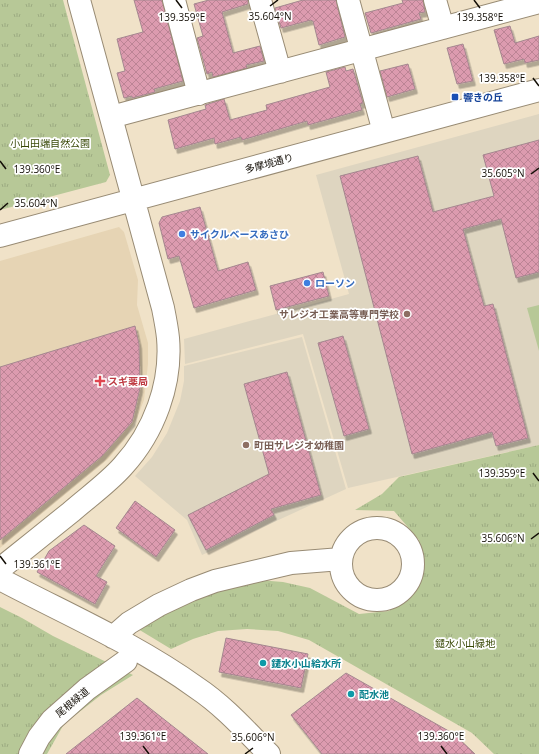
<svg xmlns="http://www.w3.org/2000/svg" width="539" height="754" viewBox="0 0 539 754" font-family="'Open Sans','Noto Sans JP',sans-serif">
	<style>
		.built { fill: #e6d4b4 }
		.education { fill: #ded5c0 }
		.park { fill: url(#park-tufts) }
		.pitch { fill: #b7c897 }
		.building { fill: url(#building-cross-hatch); stroke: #a4878f; filter: url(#shadow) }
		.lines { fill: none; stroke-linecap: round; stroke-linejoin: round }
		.minor-casing { stroke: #988b74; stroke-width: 24 }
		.minor { stroke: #fff; stroke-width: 22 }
		.ticks { fill: none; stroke: #130e06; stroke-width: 1.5 }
		.transit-dot { fill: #1a4fb4; stroke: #fff; stroke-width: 1.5 }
		.shop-dot { fill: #3f7fe0; stroke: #fff; stroke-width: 1.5 }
		.education-dot { fill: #8d6e63; stroke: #fff; stroke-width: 1.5 }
		.health-dot { fill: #e0444e; stroke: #fff; stroke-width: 1.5 }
		.culture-dot { fill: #0f9aa8; stroke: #fff; stroke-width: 1.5 }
		.labels { text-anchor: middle; stroke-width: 3.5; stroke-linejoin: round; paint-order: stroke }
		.transit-label { font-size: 10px; font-weight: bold; fill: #164399; stroke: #fff; text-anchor: start }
		.park-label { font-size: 10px; fill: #384806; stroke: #fff }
		.street-label { font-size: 10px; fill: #130e06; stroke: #fff }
		.shop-label { font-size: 10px; font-weight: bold; fill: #366cbe; stroke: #fff; text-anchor: start }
		.education-label { font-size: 10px; font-weight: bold; fill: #785e54; stroke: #fff; text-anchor: end }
		.health-label { font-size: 10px; font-weight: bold; fill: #be3a42; stroke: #fff; text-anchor: start }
		.culture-label { font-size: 10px; font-weight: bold; fill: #0d838f; stroke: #fff; text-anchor: start }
		.ticks-label { font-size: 10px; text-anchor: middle; fill: #130e06; stroke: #fff; stroke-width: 3.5; stroke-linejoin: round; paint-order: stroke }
	</style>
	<defs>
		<pattern id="park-tufts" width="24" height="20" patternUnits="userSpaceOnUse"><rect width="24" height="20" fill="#b7c897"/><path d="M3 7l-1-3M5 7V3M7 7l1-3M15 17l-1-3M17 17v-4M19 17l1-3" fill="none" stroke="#9cab81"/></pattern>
		<pattern id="building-cross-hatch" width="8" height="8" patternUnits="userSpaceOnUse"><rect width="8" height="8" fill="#dc9baf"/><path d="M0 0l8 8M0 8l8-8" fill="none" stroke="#bc8495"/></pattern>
		<filter id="shadow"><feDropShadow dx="2.5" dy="4.5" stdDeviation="0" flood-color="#0004"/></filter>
	</defs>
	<rect width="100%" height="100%" fill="#f0e2c8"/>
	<path class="built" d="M119 227 124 232 138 280 137 305 148 343V364L144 400 137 418 124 440 108 459 0 548V261Z"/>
	<path class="education" d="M539 114V445L348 488 303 334 185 364 184 339 349 294 316 175Z
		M302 337 346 489 202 555 187 520 135 476 152 457 167 433 180 401 184 381V366Z"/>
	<path class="park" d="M0 0H63L110 175 106 182 0 210Z
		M539 445V754H494L472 733 309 640 278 631 247 629 218 631 193 639 171 649 138 629 167 610 209 591 258 580 283 582 310 588 359 614 389 611 420 584 419 540 394 511 355 510 382 494 399 477Z
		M0 607 22 618 53 636 133 675 101 695 64 724 47 754H0Z"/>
	<path class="pitch" d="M539 305V351L527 308Z"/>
	<path class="building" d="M134 0H162L183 81 154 89 155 92 132 98V96L124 98 117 73 125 71 117 39 143 32Z
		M209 0H248V4L222 12 233 53 260 46 264 61 246 65 247 68 213 77 212 72 207 74 197 38 203 36 194 4Z
		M303 0H336L345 37 319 45 313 21H312L311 20 281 28 275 8Z
		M402 0H423L425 12 419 13 421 19 371 33 365 13 403 3Z
		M510 26 515 43 539 36V60L525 63 524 59 504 64 494 30Z
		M463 44 473 81 457 84 447 48Z
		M408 64 415 89 387 97 380 71Z
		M345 67 346 71 353 69 363 103 360 104 362 110 308 125 307 121 242 140 241 137 215 144 214 138 175 149 168 120 206 109 205 105 224 99 230 120 267 110 266 105 330 87 326 72Z
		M539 140V272L516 278 501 219 463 229 484 306 493 304 528 438 496 446 492 432 412 454 340 176 418 156 433 212 494 196 483 155Z
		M200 207 218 271 248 262 256 290 194 308 179 256 168 259 159 223 162 217Z
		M323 272 329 296 276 310 270 286Z
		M135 326 139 344 140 388 132 422 102 456 0 540V367Z
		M343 336 369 429 344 436 318 343Z
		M287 372 321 495 271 509 274 515 206 550 188 515 269 474 244 384Z
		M135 501 175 530 156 557 116 528Z
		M84 525 115 546 96 576 107 582 95 604 37 572 49 551Z
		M226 638 308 654 301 688 219 672Z
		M346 673 454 734 475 754H322L291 715Z
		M137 698 208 754H66Z"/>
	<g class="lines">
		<defs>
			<path id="minor" d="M174 0 199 94
				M260 0 280 72
				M348 0 384 132
				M435 0 443 28
				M111 117 539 2
				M0 236 539 90
				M341 564a36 36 0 1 1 72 0a36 36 0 1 1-72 0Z
				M0 569C24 550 47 531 71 512 88 497 108 483 123 466 154 432 172 384 168 338 167 328 165 318 163 308L79 0
				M0 579C66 614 136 644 197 688 224 706 246 731 269 754
				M113 637 129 623 159 605 191 590 215 581 291 563 341 559
				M30 754 39 737 52 720 87 689 126 661"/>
		</defs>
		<use href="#minor" class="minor-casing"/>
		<use href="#minor" class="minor"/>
	</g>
	<path class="ticks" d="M176 0 182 8M474 0 480 8M270 6 278 0M533 78 539 86M0 161 6 169M531 174 539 168M0 210 8 203M533 473 539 481M531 539 539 533M0 556 6 564M143 746 149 754M441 746 447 754M245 754 253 748"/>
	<rect class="transit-dot" x="451" y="93" width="8" height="8" rx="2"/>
	<g class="shop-dot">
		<circle cx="182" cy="234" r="4"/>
		<circle cx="307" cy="283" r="4"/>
	</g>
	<g class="education-dot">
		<circle cx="407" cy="314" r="4"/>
		<circle cx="246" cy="445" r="4"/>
	</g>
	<path class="health-dot" d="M98 375h4v4h4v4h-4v4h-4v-4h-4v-4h4z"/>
	<g class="culture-dot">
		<circle cx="263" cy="663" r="4"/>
		<circle cx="351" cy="694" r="4"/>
	</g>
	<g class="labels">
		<g class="transit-label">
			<text x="463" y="101">響きの丘</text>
		</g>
		<g class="park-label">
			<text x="50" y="147">小山田端自然公園</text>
			<text x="465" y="647">鑓水小山緑地</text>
		</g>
		<g class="street-label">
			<text transform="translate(269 163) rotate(-15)" y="4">多摩境通り</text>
			<text transform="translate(72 702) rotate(-40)" y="4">尾根緑道</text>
		</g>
		<g class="shop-label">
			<text x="190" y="238">サイクルベースあさひ</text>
			<text x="315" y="287">ローソン</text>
		</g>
		<g class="education-label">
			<text x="399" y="318">サレジオ工業高等専門学校</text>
			<text x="254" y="449" text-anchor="start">町田サレジオ幼稚園</text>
		</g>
		<g class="health-label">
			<text x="108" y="385">スギ薬局</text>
		</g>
		<g class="culture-label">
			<text x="271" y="667">鑓水小山給水所</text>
			<text x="359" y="698">配水池</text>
		</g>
	</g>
	<g class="ticks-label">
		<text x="270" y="20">35.604°N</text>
		<text x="182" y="21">139.359°E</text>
		<text x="480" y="21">139.358°E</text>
		<text x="502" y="82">139.358°E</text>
		<text x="37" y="173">139.360°E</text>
		<text x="503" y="177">35.605°N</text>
		<text x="36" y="207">35.604°N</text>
		<text x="502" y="477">139.359°E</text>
		<text x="503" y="542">35.606°N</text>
		<text x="37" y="568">139.361°E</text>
		<text x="143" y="740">139.361°E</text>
		<text x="441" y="740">139.360°E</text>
		<text x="253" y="741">35.606°N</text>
	</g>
</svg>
